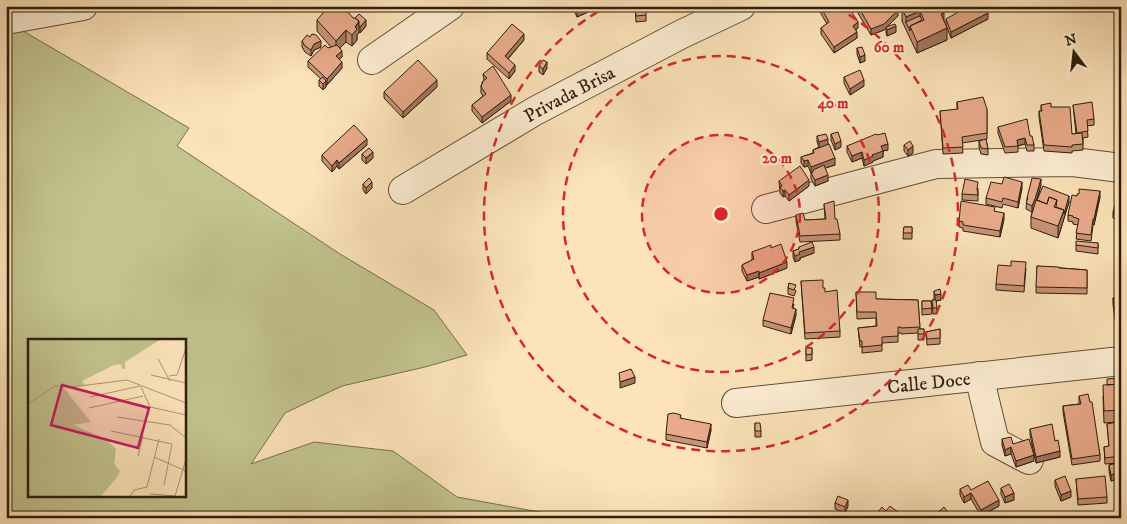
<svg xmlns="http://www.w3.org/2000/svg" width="1127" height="524" viewBox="0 0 1127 524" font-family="'IM FELL DW Pica',serif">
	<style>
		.green { fill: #c2c38d; stroke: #78704d; fill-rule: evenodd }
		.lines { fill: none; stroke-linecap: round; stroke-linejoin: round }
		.minor-casing { stroke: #624f38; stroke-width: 30 }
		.minor { stroke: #fdedd2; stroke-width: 28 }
		.wall { fill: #c89377; stroke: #2f1e0d }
		.shaded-wall { fill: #a37861; stroke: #2f1e0d }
		.building { fill: #e9ab8a; stroke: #2f1e0d }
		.ring { fill: none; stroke: #d62828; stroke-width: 2.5; stroke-dasharray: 9 6 }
		.labels { text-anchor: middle; stroke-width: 4; stroke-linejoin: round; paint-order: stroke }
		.street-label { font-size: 19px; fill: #2f1e0d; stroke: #fdedd2 }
		.inset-road { fill: none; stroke: #aa9474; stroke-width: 1 }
		.view { fill: #c2185b; fill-opacity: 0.15; stroke: #c2185b; stroke-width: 2.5 }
		.inset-edge { fill: none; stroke: #2f1e0d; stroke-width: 2.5 }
		.centre { fill: #d62828; stroke: #fdedd2; stroke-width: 2.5 }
		.ring-label { font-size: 15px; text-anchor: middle; font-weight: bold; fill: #d62828; stroke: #fdedd2; stroke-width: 4; stroke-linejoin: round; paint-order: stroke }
	</style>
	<rect width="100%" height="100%" fill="#fce3b9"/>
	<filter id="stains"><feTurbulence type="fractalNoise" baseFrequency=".004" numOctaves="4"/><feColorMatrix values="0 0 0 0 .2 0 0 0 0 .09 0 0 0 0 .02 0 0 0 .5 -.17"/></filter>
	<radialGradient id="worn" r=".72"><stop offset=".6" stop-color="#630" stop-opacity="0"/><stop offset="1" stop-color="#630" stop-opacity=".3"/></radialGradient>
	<path class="green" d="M6 6V21L189 128 177 146 340 254 434 310 467 355 425 367 342 386 285 413 251 464 314 442 393 451 457 497 572 518 702 516 705 518H6ZM29 340H184V495H29Z"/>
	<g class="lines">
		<defs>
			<g id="minor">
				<path d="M6 20 83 6"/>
				<path d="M372 60 450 6"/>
				<path id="s1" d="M403 190 535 111 680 35 741 6"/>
				<path d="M766 209 936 164 1073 162 1121 168"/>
				<path d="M979 376 995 442 1029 460"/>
				<path id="s2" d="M736 403 1121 361"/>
			</g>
		</defs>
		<use href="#minor" class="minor-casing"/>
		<use href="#minor" class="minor"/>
	</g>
	<path class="wall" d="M572 6H597V8L577 17Z
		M635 6 646 15V21L636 22Z
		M820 6 858 28 856 30 857 38 834 53 821 34V28L827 24 820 12Z
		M855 6H894L898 16 887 27 896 32 887 36 886 33V28L884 30 871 35 855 8Z
		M903 6H941L947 40 917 53 902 21V9L904 8Z
		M353 18 366 26 360 33 359 32 357 35V40L352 46 346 42 340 48 342 57 339 59 342 68 327 85 326 84V87L323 90 319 86V80L321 79 308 67V61L328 48 331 47 317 31V20Z
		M946 19H988L951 38 946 25Z
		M524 40 508 59 515 71 509 79 487 59V53Z
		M302 41 321 47 314 50 311 56 305 52 302 47Z
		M857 48 865 61 860 63 857 54Z
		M539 66 547 68 543 75 539 72Z
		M483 74 511 101 482 123 472 111V105L483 96 481 93V85L482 84V82L484 80Z
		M844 77 864 86 850 95 844 83Z
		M437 87 403 118 384 98V92Z
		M957 102 987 109V139H986L988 149V155L981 154 979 147V141L982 140 962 143 963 153 943 154 940 111 957 110Z
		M1041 105 1051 107 1072 134H1076L1073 105 1094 119V125L1087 126 1088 137 1083 138V150L1072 151V153L1044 151 1039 117V111H1041Z
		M1121 109V141H1120L1117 116V110Z
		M998 127 1030 136 1034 145V151H1027L1025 144 1018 146V152L1005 153 998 133Z
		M831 134 841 147 835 150 831 140Z
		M817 136 828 144 835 165 825 168 828 181 815 186 811 179V173L813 172 811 173 808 166 804 167 801 163V157L813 153V150L819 147 817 142Z
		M367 145 339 169 337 166 332 172 322 161V155Z
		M904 145 913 153 908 156 904 151Z
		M847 146 888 150 883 151V157L873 161V162L864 166 862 158 852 162 847 152Z
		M362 154 373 158 366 164 362 160Z
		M779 181 809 186 789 201 785 196 783 197 780 193Z
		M363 184 372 188 366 194 363 190Z
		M1002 184 1022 188 1018 208 1003 204 1002 208 986 204V198Z
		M1041 185 1037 200 1069 202 1058 238 1031 228V217L1032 212 1026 209 1027 198Z
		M978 188V201L962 200V194Z
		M1100 197 1094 225H1093L1091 241 1076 239 1078 225 1073 224V222L1068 221V215Z
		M824 204 835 219 840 234V240L800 242 796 221V215L805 220 825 219Z
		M1121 206V220L1113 218V212Z
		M995 211 1004 219 1000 237 963 231V228L959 227V221Z
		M1121 224V251L1116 250V244Z
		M904 227H912V239H903Z
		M1098 243V254L1076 251V245Z
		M799 247 814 253 800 258V260L795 262 793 257V251L799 249Z
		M771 248 787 268 759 279V277L747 281 742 271V265L752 260V252Z
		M1037 266 1087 270V294L1036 293Z
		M1026 268 1024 292 996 290V284Z
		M1118 277H1121V290L1118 289Z
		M801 281 823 288 840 331V337L805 339Z
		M789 283 796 291 794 296 788 294V288Z
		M934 291 941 300 936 301 937 314H933L932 300H934Z
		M856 292 876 299 918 300 920 329H924V340H918V333L901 334V333H898V342L882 343V351L862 353V347H860L858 328 876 326V318L857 319Z
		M1121 297V343H1118L1113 304V298Z
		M922 301H931L932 314 922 315Z
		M794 304 793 308 796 315 791 334 763 326V320Z
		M940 329V344L927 345 926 332Z
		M806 348H812V360L806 361Z
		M1121 378V491L1118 479 1111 481 1109 471V465L1118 463 1105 464 1104 447 1109 446 1107 424 1117 422 1104 423 1103 397 1107 385Z
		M1079 396 1090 402 1100 455V461L1072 465 1063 412V406L1079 404Z
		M681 418 711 430 707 448 666 440V434Z
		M755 423 761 431V437H755Z
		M1030 429 1055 441 1060 457 1036 463 1030 435Z
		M1002 439 1013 444 1034 461 1016 467 1011 454 1005 456 1002 445Z
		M1076 479 1107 497V503L1078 505Z
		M1055 480 1071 497 1061 501 1055 486Z
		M1001 488 1014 500 1005 503 1001 494Z
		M960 489 971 490 999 506 981 516 971 499 964 503 960 495Z
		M835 503 848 506 845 513 835 509Z"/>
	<path class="shaded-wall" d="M588 6H597V8L577 17V11Z
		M898 10V16L884 30 871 35V29Z
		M920 11V22L906 23V17Z
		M944 13V25L941 14Z
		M988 13V19L951 38V32Z
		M366 20V26L360 33V27Z
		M359 21V33L357 35V40L352 46V35Z
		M858 22V28L853 32V26Z
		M896 26V32L887 36V30Z
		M947 28V40L917 53V42Z
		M346 30V42L336 52V41Z
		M857 32V38L834 53V47Z
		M524 34V40L505 62V56Z
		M321 41V47L314 50 311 56V50L314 44Z
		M342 51V57L336 62V56Z
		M865 55V61L860 63V57Z
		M342 62V68L327 85V79Z
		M547 62V68L543 75V69Z
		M515 65V71L509 79V73Z
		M437 80V87L403 118V112Z
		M864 80V86L850 95V89Z
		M326 81V87L323 90V84Z
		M511 95V101L482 123V117Z
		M1025 138V144L1017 146V140Z
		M367 139V145L339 169V163Z
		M828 139V145L819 148V142Z
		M841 141V147L835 150V144Z
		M888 144V150L883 151V157L873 161V162L864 166V160L872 155 881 146Z
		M913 146V153L908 156V150Z
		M373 152V158L366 164V158Z
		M862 152V158L852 162V156Z
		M835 158V165L811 173V167Z
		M337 160V166L332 172V166Z
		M808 160V166L804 167V161Z
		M828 175V181L815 186V180Z
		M1041 179V185L1035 205 1032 212V206Z
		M809 180V186L789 201V195Z
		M372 182V188L366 194V188Z
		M1022 182V188L1018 208V202Z
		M785 190V196L783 197V191Z
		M1100 191V197L1094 225V219Z
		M1069 196V202L1058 238V226Z
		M1004 213V219L1000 237V231Z
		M814 247V253L800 258V260L795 262V256L799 252Z
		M787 262V268L759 279V273Z
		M759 271V277L747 281V275Z
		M941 294V300L935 301V295Z
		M796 309V315L791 334V328Z
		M635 377V383L620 388V382Z
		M711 424V430L707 448V442Z
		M1011 447V454L1005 456V450Z
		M1060 451V457L1036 463V457Z
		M1034 455V461L1016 467V461Z
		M1118 473V479L1111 481V475Z
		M1071 491V497L1061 501V495Z
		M971 493V499L964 503V497Z
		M1014 493V500L1005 503V497Z
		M848 500V506L845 513V507Z
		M999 500V506L981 516V510Z"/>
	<path class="building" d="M329 6H343L353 18H355L359 21 355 27 357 29 352 35 346 30 336 41 317 20Z
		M574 6H588L577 11Z
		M635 6H646V15L636 16Z
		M820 6H848L858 22 853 26 857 32 834 47 821 28 829 22Z
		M858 6H894L898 10 884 24 871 29Z
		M908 6H941L944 13 941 14 947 28 917 42 910 26 924 20 920 11 906 17 902 9Z
		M969 6H984L988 13 951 32 946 19Z
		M359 14 366 20 360 27 359 26V21L355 18Z
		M920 16 922 20 910 26V31L906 22Z
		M512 24 524 34 505 56 515 65 509 73 487 53Z
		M895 24 896 26 887 30 886 27Z
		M312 34 316 35 321 41 314 44 311 50 305 46 302 41 307 35 310 37Z
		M325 45 328 48 337 45 342 51 336 56 342 62 327 79 308 61Z
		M862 47 865 55 860 57 857 48Z
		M418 60 437 80 403 112 384 92Z
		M543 60 547 62 543 69 539 66Z
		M493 66 511 95 482 117 472 105 486 94 481 87 482 86 481 85 483 83 482 82 487 78 483 74Z
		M860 70 864 80 850 89 844 77Z
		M323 77 326 81 323 84 319 80Z
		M983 97 987 109V133L962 137 963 147 943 148 940 111 958 109 957 102Z
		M1092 102 1094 119 1087 120 1088 131 1077 133 1073 105Z
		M1051 103V107H1070L1072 134 1082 133 1083 144 1072 145V147L1044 145 1039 111H1042L1041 105Z
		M1121 109V135H1120L1117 110Z
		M1027 119 1030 136H1032L1034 145H1027L1025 138 1017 140 1018 146 1005 147 998 127Z
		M354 125 367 139 339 163 337 160 332 166 322 155Z
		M838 132 841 141 835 144 831 134Z
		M885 133 888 144 881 146 883 151 872 155 873 156 864 160 862 152 852 156 847 146 876 134 877 135Z
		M826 134 828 139 819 142 817 136Z
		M986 139 988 149 981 148 979 141Z
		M910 141 913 146 908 150 904 145Z
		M829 144 835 158 811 167 808 160 804 161 801 157 814 153 813 150Z
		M369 148 373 152 366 158 362 154Z
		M824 165 828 175 815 180 811 173 813 172V170Z
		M800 166 809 180 789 195 785 190 783 191 780 187 782 186 779 181Z
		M1004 177 1022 182 1018 202 1003 198 1002 202 986 198 991 182 1002 184Z
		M369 178 372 182 366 188 363 184Z
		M1032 178 1041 179 1035 199 1032 206 1026 203 1028 198H1027Z
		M965 179 978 182 977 189 978 195 962 194Z
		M1043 186 1069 196 1064 214V210L1056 207 1057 200 1049 197 1047 204 1037 200Z
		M1079 189 1100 191 1094 219H1093L1091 235 1076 233 1079 219 1073 217V216L1068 215 1072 195 1077 196V194H1079Z
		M1049 197 1057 200 1054 207 1064 210 1058 226 1031 217 1036 200 1047 204Z
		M834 201 835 219H837L840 234 800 236 796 215 803 213 805 220 826 219 824 204Z
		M961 201 995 207 994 211 1004 213 1000 231 963 225V222L959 221Z
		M1115 205 1121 206V214L1113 212Z
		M1121 224V245L1116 244Z
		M904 227H912V233H903Z
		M1076 241 1098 243V248L1076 245Z
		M812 242 814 247 799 252 800 254 795 256 793 251 799 249V247Z
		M781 244 787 262 759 273V271L747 275 742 265 754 259 752 252 771 245V248Z
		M1011 261 1026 262 1024 286 996 284 998 265 1011 266Z
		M1037 266 1059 267V268L1087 270V288L1036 287Z
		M1118 277H1121V284L1118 283Z
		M823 280V288H825V292L837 290 840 331 805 333 801 281Z
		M789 283 796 285 794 290 788 288Z
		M940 289 941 294 935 295 934 291Z
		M856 292H876V299L918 300 920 327 901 328V327H898V336L882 337V345L862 347V341H860L858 328 877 326 876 312H857Z
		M770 293 794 298 792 308 796 309 791 328 763 320Z
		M1121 297V337H1118L1113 298Z
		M932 300H936L937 308H933Z
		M922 301H931L932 308 922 309Z
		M918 329H924V334H918Z
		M940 329V338L927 339 926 332Z
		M806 348H812V354L806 355Z
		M631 369 635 377 620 382 619 373Z
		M1121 378V384L1107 385V379Z
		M1121 384V410L1104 411 1103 385Z
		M1088 394 1090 402H1092L1100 455 1072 459 1063 406 1081 404 1079 396Z
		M674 413 681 415 680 418 711 424 707 442 666 434 668 414Z
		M1121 421V456L1105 458 1104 447 1109 446 1107 424Z
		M755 423H760L761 431H755Z
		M1052 424 1055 441 1058 440 1060 451 1036 457 1030 429Z
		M1011 437 1013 444 1029 439 1034 455 1016 461 1011 447 1005 450 1002 439Z
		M1121 462V485L1118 473 1111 475 1109 465Z
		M1065 476 1071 491 1061 495 1055 480Z
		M1105 476 1107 497 1078 499 1076 479Z
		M988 481 999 500 981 510 971 493 964 497 960 489 968 485 971 490Z
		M1009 484 1014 493 1005 497 1001 488Z
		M838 496 848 500 845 507 835 503Z
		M890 506 898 512 896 515 900 518H877L875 516 882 507 886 511Z
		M944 507 952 518H935L934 516Z"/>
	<circle cx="721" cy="214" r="79" fill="#d62828" fill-opacity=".12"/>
	<g class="ring">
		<circle cx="721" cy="214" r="79"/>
		<circle cx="721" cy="214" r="158"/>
		<path d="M836 7A237 237 0 1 1 606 7"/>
	</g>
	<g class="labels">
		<g class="street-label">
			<text dy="7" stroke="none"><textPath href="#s1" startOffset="192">Privada Brisa</textPath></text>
			<text dy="7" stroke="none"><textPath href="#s2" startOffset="194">Calle Doce</textPath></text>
		</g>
	</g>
	<g transform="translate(28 339)">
		<rect width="158" height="158" fill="#fce3b9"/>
		<path d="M0 0H133L97 23V30H94L93 25 86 26 54 42 57 47 35 48 63 83 45 86 78 100 88 110 86 125 92 132 90 137 73 157H0Z" fill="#c2c38d"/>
		<path class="inset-road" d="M130 20 142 42M123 36 158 44M141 37 149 36 158 9M113 48 122 68 158 76M62 58 112 47M0 65 27 47 44 48 99 41 158 64M61 69 115 57M89 78 142 86 158 99M83 92 144 105 136 146M110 117 115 97M126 118 158 132M122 155 148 157M102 157 106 151 119 148 131 100M147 157 158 120"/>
		<path class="view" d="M34 46 121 69 110 109 23 86Z"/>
		<rect width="158" height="158" class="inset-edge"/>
	</g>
	<circle cx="721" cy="214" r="8" class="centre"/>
	<g class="ring-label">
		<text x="889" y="52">60 m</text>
		<text x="833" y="108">40 m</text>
		<text x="777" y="163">20 m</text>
	</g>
	<rect width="1127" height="524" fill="none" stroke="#fce3b9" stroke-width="25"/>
	<rect x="8" y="8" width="1112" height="509" fill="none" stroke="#2f1e0d" stroke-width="2.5"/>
	<rect x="12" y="12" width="1102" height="499" fill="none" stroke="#2f1e0d"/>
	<g transform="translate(1074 52) rotate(345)" stroke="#fdedd2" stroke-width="4" paint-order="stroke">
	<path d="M0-4L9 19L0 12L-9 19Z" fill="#2f1e0d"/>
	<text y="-8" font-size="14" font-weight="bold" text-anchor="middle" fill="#2f1e0d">N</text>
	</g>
	<rect width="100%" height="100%" filter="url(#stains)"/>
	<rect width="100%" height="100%" fill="url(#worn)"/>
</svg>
